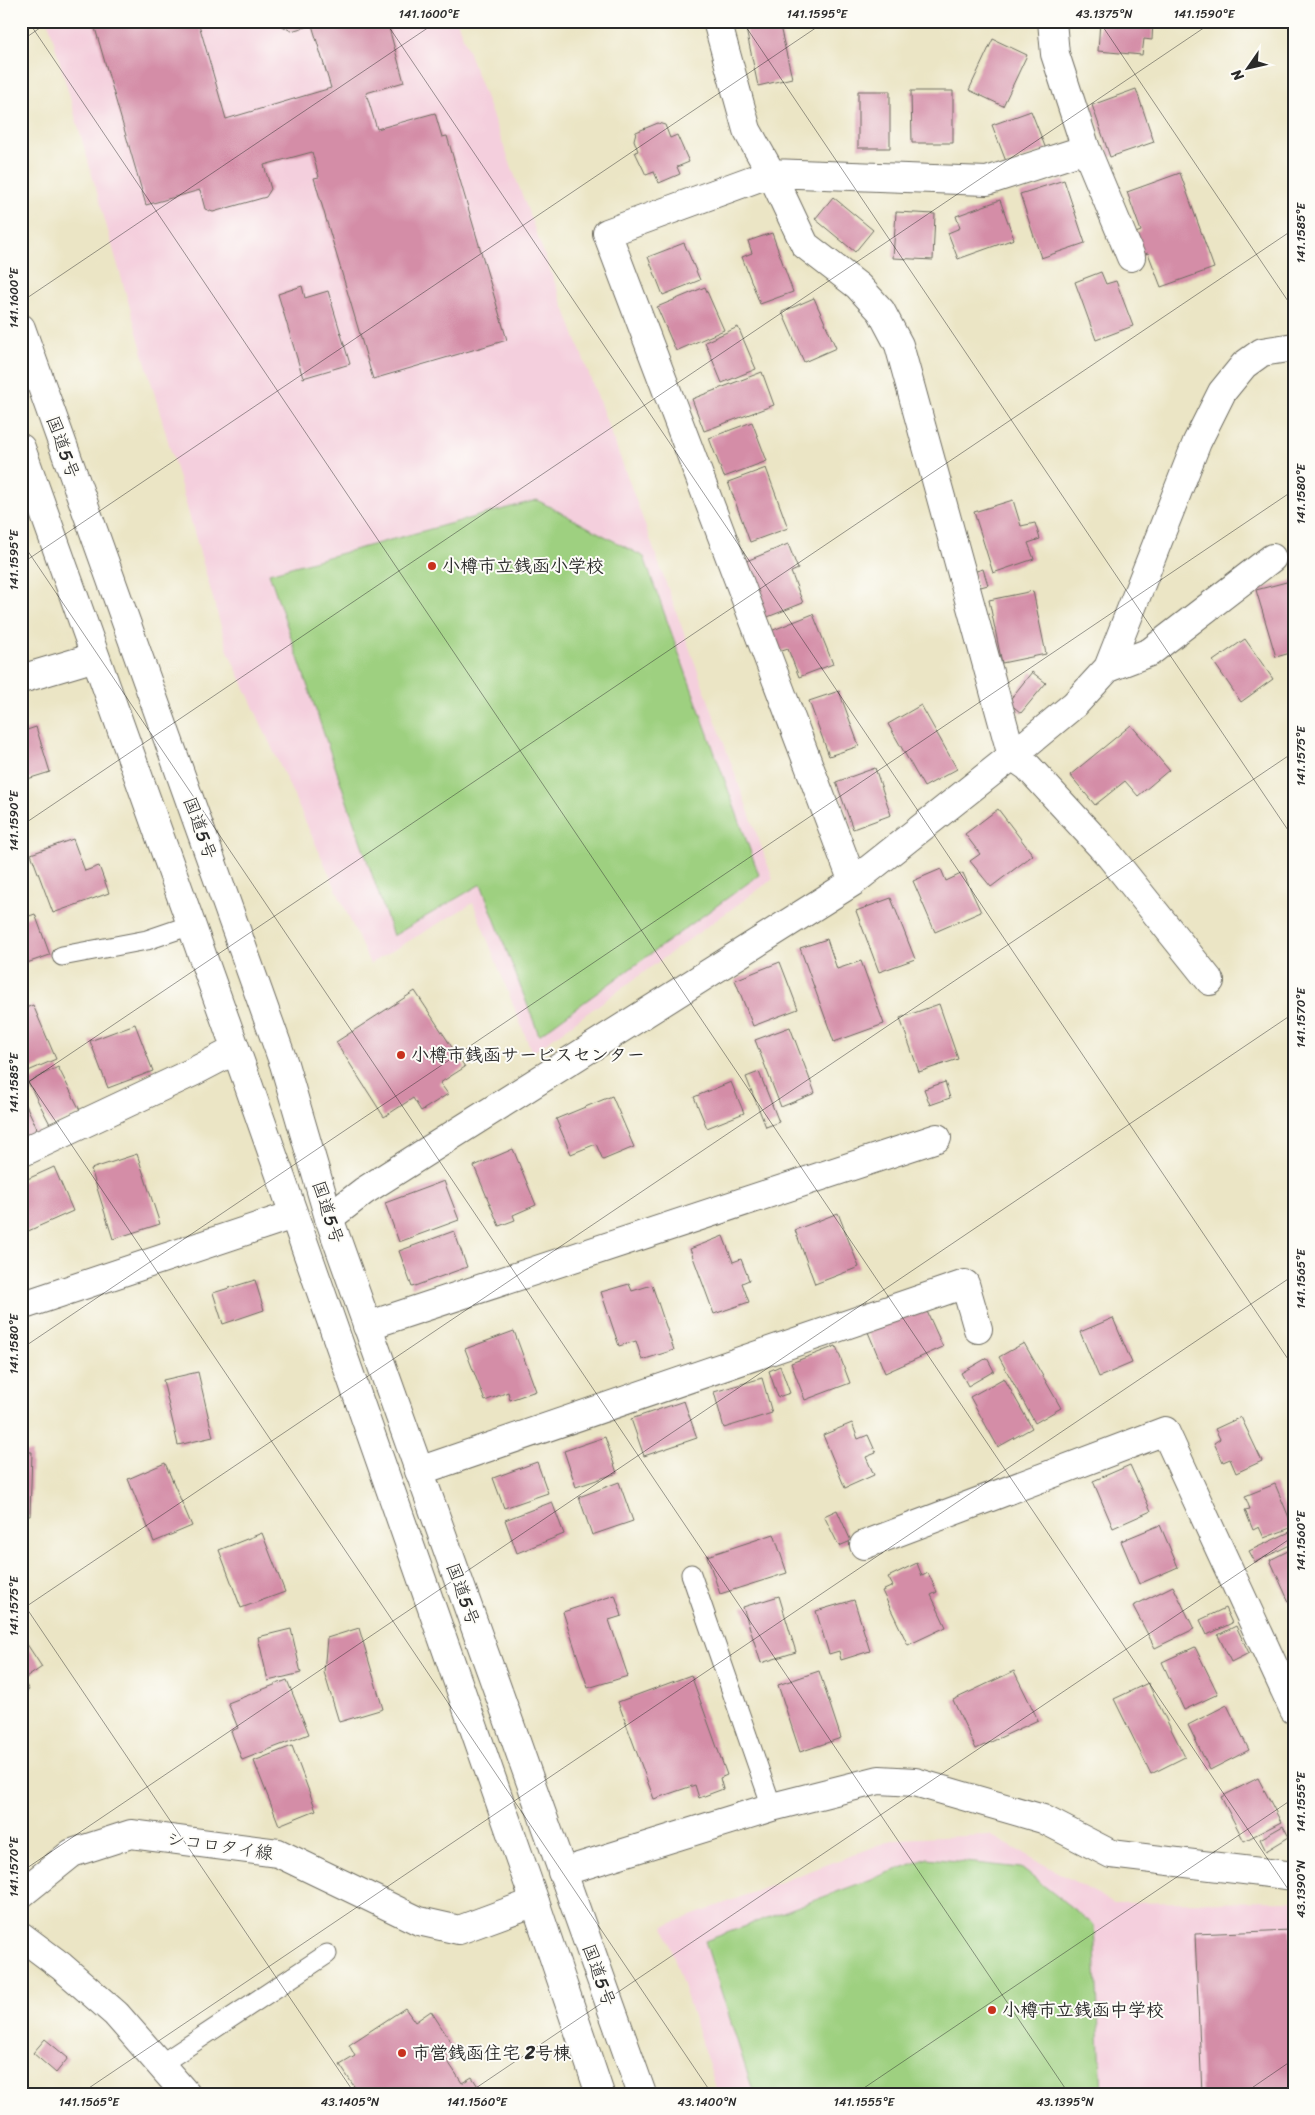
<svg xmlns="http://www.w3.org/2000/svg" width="1315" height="2115" viewBox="0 0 1315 2115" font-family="Sriracha,'Klee One',sans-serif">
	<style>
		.built { fill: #f4cfdd }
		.green { fill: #9ed080; stroke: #647e56 }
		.building { fill: #d48da7 }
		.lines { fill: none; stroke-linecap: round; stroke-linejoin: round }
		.lane-casing { stroke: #6e6c61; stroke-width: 21 }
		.street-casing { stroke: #6e6c61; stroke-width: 30 }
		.highway-casing { stroke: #6e6c61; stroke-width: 30 }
		.lane { stroke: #fff; stroke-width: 19 }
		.street { stroke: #fff; stroke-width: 28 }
		.highway { stroke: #fff; stroke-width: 28 }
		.ticks { fill: none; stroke: #2b2b2b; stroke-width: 1; stroke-opacity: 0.45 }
		.poi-dot { fill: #c8321e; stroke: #fdfcf7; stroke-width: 2 }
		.labels { text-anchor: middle; stroke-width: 4; stroke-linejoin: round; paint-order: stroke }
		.street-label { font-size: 18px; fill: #2b2b2b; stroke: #fdfcf7 }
		.poi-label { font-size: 18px; font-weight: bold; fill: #2b2b2b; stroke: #fdfcf7; text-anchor: start }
		.neatline { fill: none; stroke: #2b2b2b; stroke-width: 2 }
		.ticks-label { font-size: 12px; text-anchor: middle; fill: #2b2b2b }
	</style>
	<rect width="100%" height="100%" fill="#fdfcf7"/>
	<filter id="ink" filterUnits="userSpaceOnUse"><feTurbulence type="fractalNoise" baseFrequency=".02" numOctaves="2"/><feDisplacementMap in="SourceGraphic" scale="10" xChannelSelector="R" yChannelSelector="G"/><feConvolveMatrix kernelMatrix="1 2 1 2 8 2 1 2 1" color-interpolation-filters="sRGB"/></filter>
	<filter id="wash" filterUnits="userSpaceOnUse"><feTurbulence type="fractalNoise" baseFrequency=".0096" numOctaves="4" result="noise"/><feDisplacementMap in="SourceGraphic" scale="20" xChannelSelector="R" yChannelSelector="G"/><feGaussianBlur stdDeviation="1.12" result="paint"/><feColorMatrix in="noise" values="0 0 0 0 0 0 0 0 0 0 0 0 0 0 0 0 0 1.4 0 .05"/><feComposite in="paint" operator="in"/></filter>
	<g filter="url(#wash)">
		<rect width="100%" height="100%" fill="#ebe5c5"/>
		<path class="built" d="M48 21H457L629 481 773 879 532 1053 473 903 370 964 228 651Z
			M990 1835 1114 1903 1294 1901V2094H718L664 1926 895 1839Z"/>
		<path class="green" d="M537 500 644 557 759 875 539 1035 481 884 393 936 269 573Z
			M928 1858 1021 1868 1094 1925 1102 2094H754L705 1941Z"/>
		<g id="blocks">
			<path class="building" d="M93 21H198L226 119 331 88 312 25 291 31 274 21H387L404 82 366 93 377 129 435 113 442 137 447 136 507 340 373 379 314 178 319 177 312 152 264 165 271 189 266 197 213 212 205 209 200 190 146 205Z
				M1100 21H1153L1152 40 1144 39 1142 55 1098 51Z
				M779 22 792 78 758 86 746 29Z
				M993 39 1027 55 1003 106 969 90Z
				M1136 89 1154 142 1110 157 1092 105Z
				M858 91H890V148H858Z
				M911 91H953V143H912Z
				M1031 111 1046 149 1007 164 992 125Z
				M658 123 665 125 670 138 677 135 689 162 677 167 680 174 659 183 654 172 646 175 635 152 638 151 634 140 636 132Z
				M1180 173 1214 268 1161 287 1148 253 1140 256 1133 234 1141 231 1127 192Z
				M1064 180 1085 243 1041 258 1020 194Z
				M833 197 873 230 855 252 815 219Z
				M1000 200 1014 239 958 259 948 233 960 228 956 216Z
				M896 212 935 214 933 260 893 258Z
				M772 233 793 292 760 304 742 257 752 253 748 241Z
				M684 243 700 280 663 295 648 257Z
				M1101 272 1106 284 1116 281 1133 326 1096 340 1075 282Z
				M302 286 305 298 328 291 350 364 303 378 278 294Z
				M705 287 724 330 676 351 657 307Z
				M814 298 836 348 804 362 782 312Z
				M738 327 756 369 722 383 705 342Z
				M762 372 774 405 704 431 692 399Z
				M752 422 767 461 724 477 709 438Z
				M766 468 788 528 750 542 728 482Z
				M1013 500 1021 526 1035 523 1040 539 1028 543 1034 559 993 573 974 512Z
				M788 544 798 569 791 572 803 603 765 618 744 562Z
				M983 569 988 585 977 588 973 572Z
				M1294 580V652L1276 657 1256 590Z
				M1033 591 1046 654 1002 663 989 600Z
				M813 614 833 664 799 677 788 649 779 652 771 631Z
				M1245 639 1273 679 1241 702 1213 661Z
				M1032 672 1046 683 1021 713 1008 702Z
				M839 691 859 746 829 756 809 701Z
				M921 705 957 769 924 787 888 724Z
				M1131 725 1169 770 1138 796 1125 781 1095 805 1070 775Z
				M36 727 50 772 21 781V732Z
				M875 768 891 815 853 829 836 782Z
				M998 809 1033 855 991 887 970 861 980 854 965 834Z
				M73 839 85 871 99 866 109 893 53 913 31 854Z
				M941 869 946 881 963 873 981 912 935 932 913 881Z
				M891 898 915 959 879 972 856 911Z
				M35 914 50 955 21 965V919Z
				M827 939 837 969 861 961 884 1024 834 1042 800 948Z
				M780 962 798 1009 753 1026 735 980Z
				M415 991 465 1067 440 1083 448 1094 421 1111 413 1098 384 1117 336 1042Z
				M939 1004 958 1059 919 1072 900 1018Z
				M33 1005 56 1059 26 1072 21 1061V1010Z
				M135 1024 153 1071 108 1088 90 1041Z
				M790 1027 815 1093 781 1107 755 1040Z
				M58 1067 81 1112 51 1126 28 1082Z
				M759 1072 779 1122 766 1127 746 1077Z
				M731 1082 744 1113 707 1128 694 1097Z
				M945 1082 950 1098 930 1105 924 1089Z
				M612 1096 634 1147 603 1160 596 1144 571 1154 556 1119Z
				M26 1105 40 1135 21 1144V1108Z
				M513 1149 536 1205 513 1215 515 1220 499 1226 474 1166Z
				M137 1154 160 1224 113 1239 91 1169Z
				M54 1167 73 1211 26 1232 21 1221V1182Z
				M444 1181 459 1220 399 1242 385 1203Z
				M838 1213 859 1267 815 1284 795 1230Z
				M454 1231 467 1267 412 1287 399 1251Z
				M723 1236 733 1262 741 1259 749 1280 742 1283 749 1302 714 1314 690 1249Z
				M255 1280 264 1310 223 1324 213 1293Z
				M629 1284 632 1291 652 1285 674 1350 642 1360 636 1341 619 1346 601 1292Z
				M925 1307 943 1347 885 1373 868 1332Z
				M1113 1318 1132 1363 1099 1377 1080 1332Z
				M514 1331 536 1391 510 1400 508 1392 485 1401 465 1349Z
				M1024 1343 1061 1408 1035 1423 999 1357Z
				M836 1346 850 1383 805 1400 791 1363Z
				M987 1358 994 1371 968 1386 961 1373Z
				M780 1366 790 1393 778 1397 769 1371Z
				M198 1372 213 1437 178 1445 163 1380Z
				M762 1378 772 1413 724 1428 714 1392Z
				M1004 1378 1032 1428 998 1447 970 1397Z
				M684 1401 697 1438 644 1456 631 1419Z
				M1241 1417 1262 1461 1236 1473 1230 1459 1223 1462 1214 1443 1220 1439 1215 1429Z
				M852 1423 858 1439 868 1435 876 1453 866 1457 874 1475 845 1488 823 1435Z
				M605 1437 617 1473 576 1487 564 1451Z
				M21 1452H32L30 1516H21Z
				M537 1462 548 1493 504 1508 493 1478Z
				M165 1463 192 1526 154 1542 128 1479Z
				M1130 1465 1151 1511 1113 1528 1093 1481Z
				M619 1482 633 1521 592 1535 579 1497Z
				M1275 1484 1293 1527 1264 1538 1259 1527 1253 1530 1245 1510 1250 1509 1245 1496Z
				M552 1502 564 1534 517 1553 505 1520Z
				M837 1510 851 1541 839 1546 824 1516Z
				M1160 1525 1178 1567 1139 1584 1121 1541Z
				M1294 1530V1543L1255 1562 1249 1551Z
				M262 1533 285 1592 241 1608 219 1550Z
				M774 1534 787 1573 720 1594 707 1556Z
				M1294 1548V1600L1289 1602 1270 1560Z
				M917 1563 922 1576 928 1573 937 1592 931 1595 946 1627 908 1645 882 1591 893 1586 888 1577Z
				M1173 1586 1194 1629 1155 1648 1133 1606Z
				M615 1595 622 1616 609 1620 628 1676 588 1688 563 1612Z
				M779 1596 796 1652 761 1663 743 1607Z
				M854 1600 870 1651 841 1660 839 1651 829 1654 816 1611Z
				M1225 1608 1232 1623 1207 1635 1200 1620Z
				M1236 1626 1249 1653 1231 1662 1218 1635Z
				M359 1628 383 1709 339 1722 324 1672 327 1638Z
				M291 1629 301 1673 268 1681 258 1637Z
				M21 1635 42 1667 23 1680 29 1690 21 1695Z
				M1195 1647 1218 1694 1184 1710 1162 1662Z
				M819 1671 841 1738 800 1752 778 1685Z
				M1014 1671 1038 1720 976 1749 953 1700Z
				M691 1675 727 1775 720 1778 723 1789 699 1798 695 1785 654 1799 618 1702Z
				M287 1680 309 1734 242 1760 231 1731 238 1728 228 1703Z
				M1148 1683 1185 1757 1151 1774 1114 1699Z
				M1227 1705 1249 1750 1210 1770 1188 1725Z
				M292 1746 316 1810 279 1825 254 1761Z
				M1258 1778 1281 1822 1244 1841 1221 1797Z
				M1283 1826 1289 1837 1266 1851 1260 1839Z
				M1291 1930 1294 2003V2094H1202L1195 1934Z
				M405 2008 415 2022 431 2011 456 2050 445 2057 462 2083 472 2077 483 2094H396L392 2088 383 2094H359L340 2065 355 2056 349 2045Z
				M45 2039 68 2058 56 2073 33 2053Z"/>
		</g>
	</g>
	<g filter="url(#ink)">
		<use href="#blocks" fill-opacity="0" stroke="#6e6c61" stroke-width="1"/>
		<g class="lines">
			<defs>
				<path id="lane" d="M62 956 147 940 191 925
					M691 1574 772 1807
					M161 2064 327 1954"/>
				<path id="street" d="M717 21 747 130 771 173 805 245 858 286 881 311 899 345 1012 756 1028 767 1110 856 1210 981
					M1052 21 1055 54 1086 149 1131 257
					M1108 668 1150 652 1272 558
					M21 679 95 657
					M853 882 607 233 771 173 987 181 1086 149
					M21 1153 193 1072 235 1050
					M329 1218 364 1191 853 882 1012 756 1075 704 1108 668 1197 442 1222 392 1244 365 1262 352 1294 347
					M21 1306 293 1215
					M367 1326 937 1138
					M419 1471 965 1284 978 1329
					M864 1545 1165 1431 1294 1710
					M562 1872 772 1807 879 1780 915 1782 1043 1819 1111 1854 1294 1876
					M21 1894 72 1853 131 1834 278 1853 419 1921 459 1930 535 1902
					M21 1936 61 1966 116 2014 186 2094"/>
				<path id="highway" d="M21 328 284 1064 329 1218 642 2094
					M21 448 246 1078 535 1902 600 2094"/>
			</defs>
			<use href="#lane" class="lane-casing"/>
			<use href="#street" class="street-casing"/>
			<use href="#highway" class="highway-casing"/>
			<use href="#lane" class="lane"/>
			<use href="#street" class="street"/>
			<use href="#highway" class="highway"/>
		</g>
	</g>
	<path class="ticks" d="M28 21 1294 1898M385 21 1294 1368M742 21 1294 839M1099 21 1294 310M21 41 50 21M21 302 438 21M21 541 1069 2094M21 564 826 21M21 826 1214 21M21 1070 712 2094M21 1087 1294 229M21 1349 1294 490M21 1600 355 2094M21 1610 1294 752M21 1872 1294 1013M80 2094 1294 1275M467 2094 1294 1536M855 2094 1294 1798M1243 2094 1294 2059"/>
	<g class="poi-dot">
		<circle cx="432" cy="566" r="5"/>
		<circle cx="401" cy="1055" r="5"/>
		<circle cx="992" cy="2010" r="5"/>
		<circle cx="402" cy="2053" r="5"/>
	</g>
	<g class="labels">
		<g class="street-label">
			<text transform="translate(63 447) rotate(70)" y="6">国道5号</text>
			<text transform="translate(200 828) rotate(70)" y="6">国道5号</text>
			<text transform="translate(328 1212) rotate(72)" y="6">国道5号</text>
			<text transform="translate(463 1594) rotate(70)" y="6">国道5号</text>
			<text transform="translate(220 1846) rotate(8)" y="6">シコロタイ線</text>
			<text transform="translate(599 1975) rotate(70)" y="6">国道5号</text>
		</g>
		<g class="poi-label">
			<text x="442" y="572">小樽市立銭函小学校</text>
			<text x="411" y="1061">小樽市銭函サービスセンター</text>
			<text x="1002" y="2016">小樽市立銭函中学校</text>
			<text x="412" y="2059">市営銭函住宅 2号棟</text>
		</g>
	</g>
	<rect width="1315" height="2115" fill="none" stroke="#fdfcf7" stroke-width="55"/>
	<g transform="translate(1248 68) rotate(236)" stroke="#fdfcf7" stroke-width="4" paint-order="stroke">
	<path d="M0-4L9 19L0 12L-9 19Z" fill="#2b2b2b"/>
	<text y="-8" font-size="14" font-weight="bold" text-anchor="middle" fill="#2b2b2b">N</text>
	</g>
	<rect x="28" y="28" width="1260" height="2060" class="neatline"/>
	<g class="ticks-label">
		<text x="429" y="18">141.1600°E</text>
		<text x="817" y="18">141.1595°E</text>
		<text x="1104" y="18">43.1375°N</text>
		<text x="1204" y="18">141.1590°E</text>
		<text transform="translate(1301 233) rotate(-90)" y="4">141.1585°E</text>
		<text transform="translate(14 298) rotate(-90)" y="4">141.1600°E</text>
		<text transform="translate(1301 494) rotate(-90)" y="4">141.1580°E</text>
		<text transform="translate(14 560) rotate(-90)" y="4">141.1595°E</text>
		<text transform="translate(1301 756) rotate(-90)" y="4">141.1575°E</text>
		<text transform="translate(14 821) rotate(-90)" y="4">141.1590°E</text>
		<text transform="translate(1301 1018) rotate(-90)" y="4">141.1570°E</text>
		<text transform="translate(14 1083) rotate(-90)" y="4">141.1585°E</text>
		<text transform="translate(1301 1279) rotate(-90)" y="4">141.1565°E</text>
		<text transform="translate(14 1344) rotate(-90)" y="4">141.1580°E</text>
		<text transform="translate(1301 1541) rotate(-90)" y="4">141.1560°E</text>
		<text transform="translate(14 1606) rotate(-90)" y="4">141.1575°E</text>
		<text transform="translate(1301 1802) rotate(-90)" y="4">141.1555°E</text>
		<text transform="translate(14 1867) rotate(-90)" y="4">141.1570°E</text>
		<text transform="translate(1301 1889) rotate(-90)" y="4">43.1390°N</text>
		<text x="89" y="2106">141.1565°E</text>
		<text x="350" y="2106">43.1405°N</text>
		<text x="477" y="2106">141.1560°E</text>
		<text x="707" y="2106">43.1400°N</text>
		<text x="864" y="2106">141.1555°E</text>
		<text x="1065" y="2106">43.1395°N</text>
	</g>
</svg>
